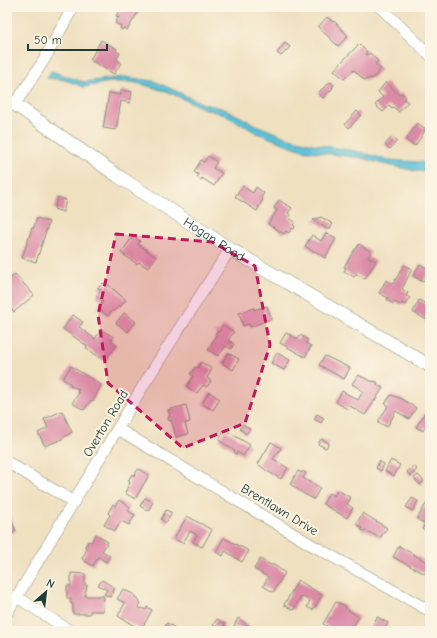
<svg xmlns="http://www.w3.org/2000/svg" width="437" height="638" viewBox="0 0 437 638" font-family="'Comic Neue',sans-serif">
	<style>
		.water { fill: #5bc1d9; stroke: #3d7f86 }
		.building { fill: #dc8ba7 }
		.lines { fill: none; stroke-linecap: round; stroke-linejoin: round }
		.minor-casing { stroke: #878e7a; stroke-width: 12 }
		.tertiary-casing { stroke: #878e7a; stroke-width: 14 }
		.minor { stroke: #fff; stroke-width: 11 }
		.tertiary { stroke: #fff; stroke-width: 13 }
		.marked { fill: #c2185b; fill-opacity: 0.2; stroke: #c2185b; stroke-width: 3; stroke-dasharray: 8 5; stroke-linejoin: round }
		.labels { text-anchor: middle; stroke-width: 4; stroke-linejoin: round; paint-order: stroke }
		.street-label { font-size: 13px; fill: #1f3d34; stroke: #fcf5e5 }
	</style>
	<rect width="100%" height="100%" fill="#fcf5e5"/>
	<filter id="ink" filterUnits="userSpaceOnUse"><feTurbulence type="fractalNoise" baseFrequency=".025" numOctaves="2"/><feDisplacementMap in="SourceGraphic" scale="8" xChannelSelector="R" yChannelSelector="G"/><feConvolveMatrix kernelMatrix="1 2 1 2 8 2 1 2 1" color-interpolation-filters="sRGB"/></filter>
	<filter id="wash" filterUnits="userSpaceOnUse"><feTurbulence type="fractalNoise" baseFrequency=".012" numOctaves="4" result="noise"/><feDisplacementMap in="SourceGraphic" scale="16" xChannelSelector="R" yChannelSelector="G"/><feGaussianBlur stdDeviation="0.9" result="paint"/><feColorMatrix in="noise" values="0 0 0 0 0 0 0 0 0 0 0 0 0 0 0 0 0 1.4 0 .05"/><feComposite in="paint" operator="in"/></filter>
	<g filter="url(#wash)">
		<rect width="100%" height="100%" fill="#efe0c0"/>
		<path class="water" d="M51 71 80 81 85 82 125 77 154 81 204 104 225 109 256 125 285 137 313 144 355 151 389 160 430 163V171H416L383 164 362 158 302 150 257 133 223 114 205 109 168 92 145 85 131 82H110L84 87 65 80 47 78Z"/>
		<g id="blocks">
			<path class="building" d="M124 7H131L139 11 127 30 123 28 122 30 120 28 121 26 115 23 119 17 116 16 120 9 123 10Z
				M327 17 333 22 334 21 348 36 338 46 318 27Z
				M101 40 117 49 116 51 120 53 117 59 121 63 114 74 90 60Z
				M285 43 290 47 281 56 277 53Z
				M359 44 367 52 365 54 367 55 370 53 378 61 375 64 381 69 372 79 371 78 364 80 354 70 344 79 334 70Z
				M330 82 334 85 332 87 333 88 323 98 318 93Z
				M386 82 399 95 401 93 406 97 404 99 408 102 399 112 393 107 392 108 389 105 383 112 375 105 383 97 378 92Z
				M121 90 132 92 130 103 121 101 116 130 103 128 109 93 121 95Z
				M357 111 361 115 349 128 345 124Z
				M417 123 426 129 415 146 406 140Z
				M392 137 397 141 390 149 385 145Z
				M208 156 217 162 213 168 222 173 214 186 202 178 201 180 197 177 199 175 194 172 201 160 204 162Z
				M242 186 253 193 256 187 264 193 261 198 263 199 257 211 235 197Z
				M58 197 66 200 63 212 54 209Z
				M279 200 292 208 288 213 291 215 289 218 295 222 293 225 295 226 294 229 292 228 289 233 286 231 284 234 268 224 277 210 274 208Z
				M321 217 333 224 329 230 313 220Z
				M37 218 49 222 36 262 22 258 32 228 33 229Z
				M326 233 336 239 325 258 315 251 314 252 305 246 312 235 321 241Z
				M134 237 140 241 138 244 156 257 148 268 139 262 137 264 121 253 131 239 132 240Z
				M359 244 371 252 368 257 376 261 365 279 356 274 354 277 344 271 346 268 344 267 355 249H356Z
				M420 264 430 270 423 282 413 276Z
				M404 265 412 269 402 289 408 293 406 296 410 298 405 305 402 303 401 305 395 302 393 304 387 300 388 298 379 293 386 280 393 284Z
				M15 274 34 295 14 312 7 305V289L10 286 8 284 10 281 9 280Z
				M103 283 106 285 107 284 126 300 120 307 119 306 114 311 113 310 108 316 98 308 103 302 96 296 101 290 98 288Z
				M419 300 430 306V322L413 312Z
				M267 306 271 319 250 327 249 324 243 326 239 313 254 308V310Z
				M124 313 136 322 128 332 116 323Z
				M73 315 83 322 79 327 95 339 101 330 114 337 111 341 117 345 105 361 86 348 87 346 63 329Z
				M223 325 234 332 228 340 234 344 231 349 226 346 218 356 208 350 217 334 215 333 217 331 219 332Z
				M286 333 298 339 300 335 308 340 306 343 311 346 305 357 280 343Z
				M228 353 239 359 233 370 222 363Z
				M277 353 290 360 284 370 271 363Z
				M325 356 350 368 344 379 319 365Z
				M201 362 212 369 207 378 211 381 207 387 203 385 197 393 187 387 193 376 190 374 195 367 198 368Z
				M71 366 101 385 93 401 91 400 84 410 72 403 79 393 77 392 79 389 70 386 71 384 63 379Z
				M358 375 373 382 374 381 378 383 377 385 383 388 365 415 350 406 347 409 336 402 342 391 358 400 363 391 352 384Z
				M209 392 220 399 213 410 202 404Z
				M391 395 402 399 416 408 409 419 396 411 387 427 378 422 388 406 385 404Z
				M186 405 190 422 185 423 188 434 176 437 171 420 169 421 168 417H170L168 410Z
				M62 411 72 432 60 440 45 446 38 433 48 428 44 419Z
				M425 413 430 416V430L425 427 423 431 416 427Z
				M317 414 324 418 321 423 314 419Z
				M243 424 250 429 246 434 240 429Z
				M225 430 250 445 243 456 237 452 236 454 234 452 235 451 219 440Z
				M321 439 329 443 326 448 318 444Z
				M271 442 281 448 273 459 288 468 281 479 267 471 258 464Z
				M391 460 400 465 394 476 385 471Z
				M379 461 384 464 381 471 376 468Z
				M413 466 417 469 411 476 407 472Z
				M138 469 149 475 135 499 125 493 130 482 128 481 132 474 134 476Z
				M298 471 302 473 303 471 306 473 303 478 320 488 314 499 304 494 290 484Z
				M418 475 424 481 420 485 414 478Z
				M338 490 351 498 347 504 353 508 347 518 323 504 329 493 334 496Z
				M145 498 153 502 148 511 140 506Z
				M412 498 418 501 413 511 406 507Z
				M119 500 130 507 128 511 135 515 129 525 121 521 115 531 104 525 110 515 108 513 113 504 115 506Z
				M426 504 430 506V533L422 529 425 524 417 519Z
				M7 510 16 531 7 535Z
				M166 510 172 513 166 523 161 519Z
				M363 513 387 528 380 538 365 530 364 531 361 530 362 528 356 524Z
				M187 516 212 530 202 547 193 542 197 535 190 531 183 543 174 539Z
				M96 534 108 542 102 551 110 556 106 562 98 557 93 566 82 559 87 549 85 547 88 541 91 542Z
				M224 538 249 551 242 562 225 551 223 556 216 552Z
				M399 546 430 564 429 576 393 557Z
				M260 559 271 565H274L285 573 273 592 263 586 268 577 254 569Z
				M71 573 85 574V585H87L86 591H85V596H104L103 611H90V614H73V604H71V598H67V586H71Z
				M102 580 115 588 110 597 104 594 107 590 98 585Z
				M298 580 322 595 313 610 307 607 310 601 301 596 293 610 284 605Z
				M123 589 135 595V597L139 600 138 601 141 603 138 607 141 609 142 608 146 610 147 607 152 610 141 630 118 616 125 603 117 599Z
				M336 602 346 606 345 608 359 617 350 631H336L323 624Z
				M377 617 388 623 384 631H370Z
				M238 618 249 626 246 631 240 627 239 628 234 626Z
				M217 619 225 624 222 630 213 625Z
				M167 623 174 627 173 629 176 631H162Z"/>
		</g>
	</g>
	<g filter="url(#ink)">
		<use href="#blocks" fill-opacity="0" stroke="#878e7a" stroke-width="1"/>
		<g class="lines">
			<defs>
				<path id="minor" d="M380 7 430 55
					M15 104 44 60 73 7
					M118 429 310 544 430 611
					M7 462 74 502
					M17 597 70 631
					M7 613 146 381 230 249"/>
				<g id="tertiary">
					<path id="s1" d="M7 99 118 176 230 249 430 366"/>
				</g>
			</defs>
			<use href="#minor" class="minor-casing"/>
			<use href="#tertiary" class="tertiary-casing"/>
			<use href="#minor" class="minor"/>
			<use href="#tertiary" class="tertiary"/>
		</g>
	</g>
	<path class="marked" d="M116 234 212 242 255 266 270 345 245 423 183 448 108 383 98 315Z"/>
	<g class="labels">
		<g class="street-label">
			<text dy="5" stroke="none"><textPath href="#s1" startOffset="250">Hogan Road</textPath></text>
			<text transform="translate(105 423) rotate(-59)" y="5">Overton Road</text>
			<text transform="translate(280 509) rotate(31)" y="5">Brentlawn Drive</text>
		</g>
	</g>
	<rect width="437" height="638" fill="none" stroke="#fcf5e5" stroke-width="24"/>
	<g transform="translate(46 592) rotate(28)" stroke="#fcf5e5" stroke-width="3" paint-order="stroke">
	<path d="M0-3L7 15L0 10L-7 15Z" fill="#1f3d34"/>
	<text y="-6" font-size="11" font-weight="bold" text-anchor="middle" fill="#1f3d34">N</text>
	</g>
	<path d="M28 44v6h79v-6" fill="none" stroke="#1f3d34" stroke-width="2"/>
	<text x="34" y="44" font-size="12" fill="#1f3d34" stroke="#fcf5e5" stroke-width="3" paint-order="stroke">50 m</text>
</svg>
